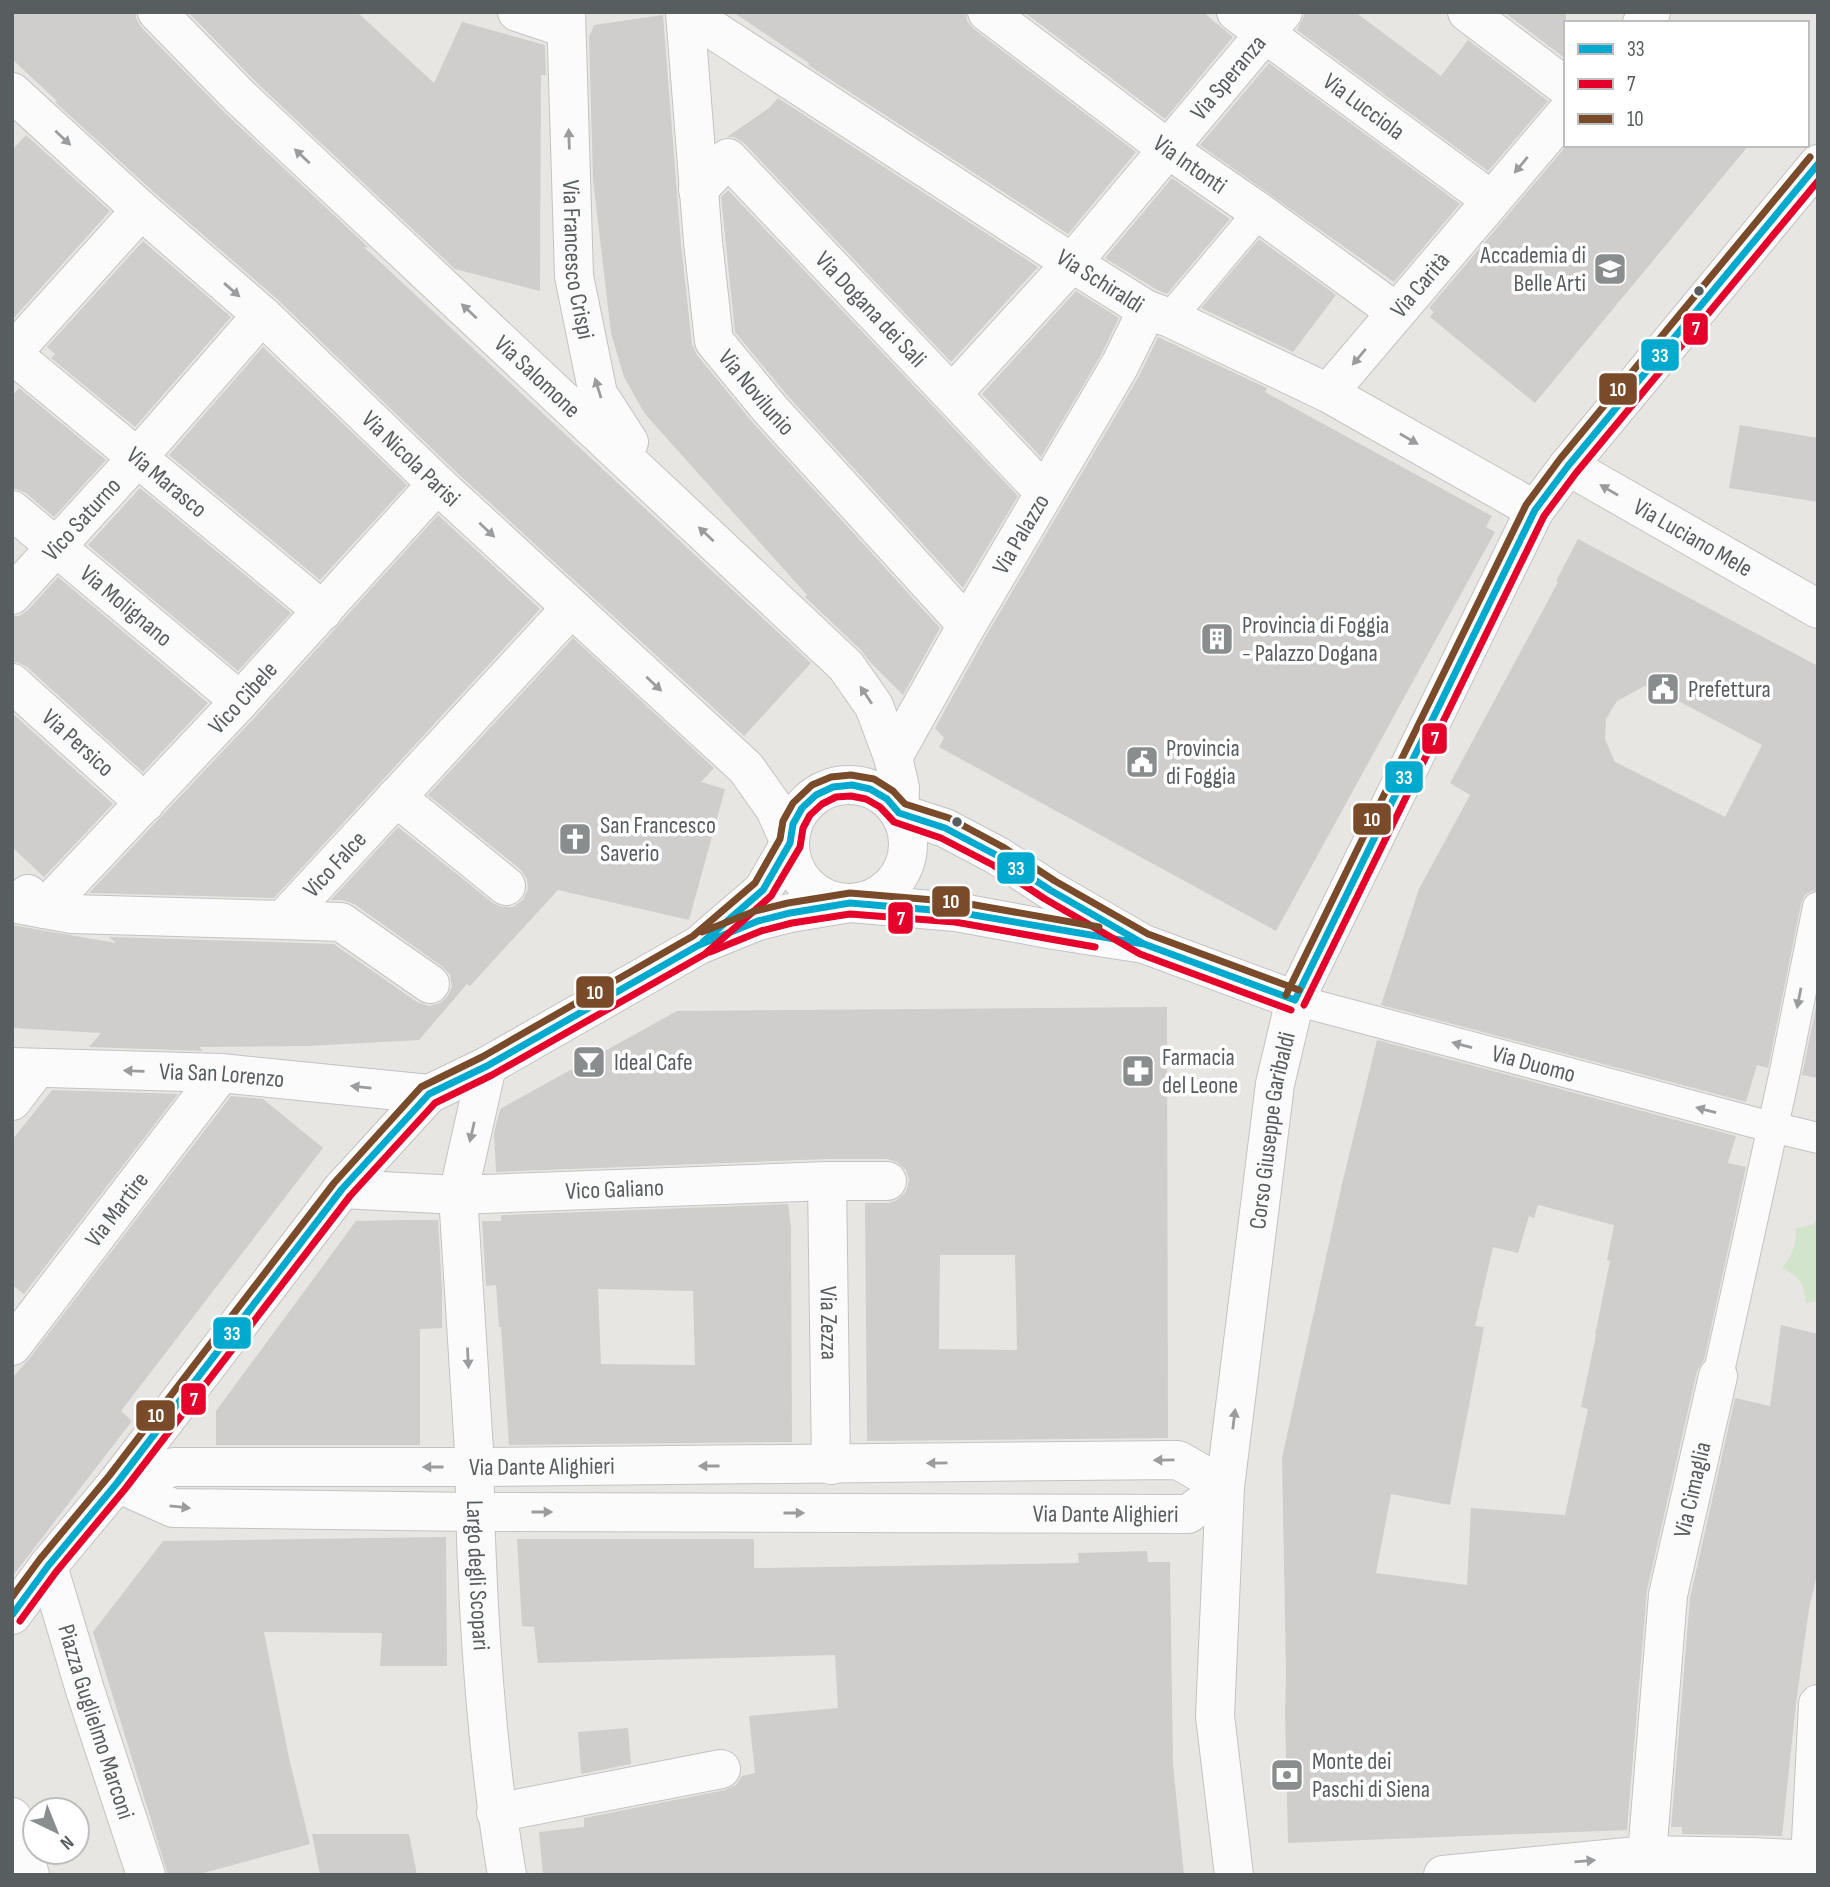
<svg xmlns="http://www.w3.org/2000/svg" width="1830" height="1887" viewBox="0 0 1830 1887" font-family="'Sofia Sans Condensed',sans-serif">
	<style>
		.green { fill: #d3e4cd }
		.building { fill: #d0cecc; fill-rule: evenodd }
		.lines { fill: none; stroke-linecap: round; stroke-linejoin: round }
		.pedestrian-casing { stroke: #c3c3c3; stroke-width: 32 }
		.minor-casing { stroke: #c3c3c3; stroke-width: 40 }
		.tertiary-casing { stroke: #c3c3c3; stroke-width: 40 }
		.pedestrian { stroke: #fcfbfb; stroke-width: 30 }
		.minor { stroke: #fcfbfb; stroke-width: 38 }
		.tertiary { stroke: #fcfbfb; stroke-width: 38 }
		.bus-1-casing { stroke: #fff; stroke-width: 12 }
		.bus-2-casing { stroke: #fff; stroke-width: 12 }
		.bus-3-casing { stroke: #fff; stroke-width: 12 }
		.bus-1 { stroke: #00a9ce; stroke-width: 7 }
		.bus-2 { stroke: #e4002b; stroke-width: 7 }
		.bus-3 { stroke: #7a4b2a; stroke-width: 7 }
		.oneway { fill: #9a9c9e }
		.bus-dot { fill: #585d60; stroke: #fff; stroke-width: 2.5 }
		.labels { text-anchor: middle; stroke-width: 7; stroke-linejoin: round; paint-order: stroke }
		.street-label { font-size: 24px; fill: #585d60; stroke: #fff }
		.poi-label { font-size: 24px; fill: #585d60; stroke: #fff; text-anchor: start }
		.line-badge { stroke: #fff; stroke-width: 2.5 }
		.badge-label { font-size: 19px; text-anchor: middle; font-weight: bold; fill: #fff }
	</style>
	<rect width="100%" height="100%" fill="#e8e6e2"/>
	<path class="green" d="M1818 1220V1301L1806 1303C1803 1282 1801 1278 1782 1268 1793 1253 1796 1247 1796 1228L1811 1225Z"/>
	<path class="building" d="M12 12H136V18L141 27 225 113 369 248 364 247 811 663 744 736 452 468 277 299 156 194 55 102 57 101 12 59Z
		M188 12H357L434 83 462 22 545 45 546 75H541L540 291 455 269 255 81Z
		M733 12H966L967 21 974 29 1136 152 1068 234 808 65 810 64Z
		M1024 12H1203L1233 37 1165 119Z
		M1304 12H1355L1441 76 1468 40 1548 101 1488 171 1297 30 1304 16Z
		M1504 12H1566V59Z
		M663 15 681 244 692 344 697 355 754 424 940 628 903 695 870 662 861 650 805 597 807 595 645 414 624 377 611 333 593 180 589 37 594 25Z
		M1269 63 1460 204 1394 282 1200 145Z
		M778 98 1038 267 951 362 744 143 734 137H727L769 108Z
		M26 135 110 211 13 319 12 150Z
		M1567 145H1749L1535 403 1430 317 1434 312 1429 308Z
		M1172 178 1230 219 1167 294 1157 290 1105 258Z
		M728 190 1018 496 963 588 787 395 735 332 721 197Z
		M1259 239 1336 295 1293 352 1201 308Z
		M143 241 231 317 135 427 51 358 55 354 47 347Z
		M1076 291 1119 318 1101 355 1041 457 982 394Z
		M1158 337 1267 388 1265 392 1492 516 1486 527 1495 532 1276 931 939 747 944 738 935 728 986 636 1139 376Z
		M263 347 407 485 320 580 169 455Z
		M19 388 106 460 54 517 26 493 16 489H12V396Z
		M1740 425 1818 438V502L1729 488Z
		M140 488 291 613 238 671 88 545Z
		M438 515 540 609 274 898 89 893 256 716Z
		M1578 539 1818 666V890L1812 891 1805 895 1801 904 1768 1068 1757 1065 1746 1102 1381 1005 1419 889 1470 795 1450 783 1558 582 1556 581ZM1645 686 1665 694 1762 745 1725 817 1615 762 1605 739 1606 719 1617 701Z
		M58 577 208 703 143 772 27 667 17 662H12V616H19L28 610Z
		M573 638 714 768 701 782 725 789 689 920 558 890 470 986 467 984 419 1040 308 1046 199 1047 203 1051 89 1047 101 1033 12 1028V925L116 943 109 937 334 944 417 1002 429 1006 440 1003 447 997 452 987 450 975 443 967 354 904 342 900H331L398 827 493 903 502 907H513L523 900 528 889 527 879 520 869 428 795Z
		M12 713 113 804 44 877 12 847Z
		M1818 997V1078L1802 1075Z
		M1167 1007 1168 1438 867 1441 865 1203H888L897 1200 906 1192 909 1180 906 1170 897 1162 887 1159H827L496 1172 494 1133 500 1109 677 1011ZM940 1255H1015L1017 1350 939 1349Z
		M1377 1040 1736 1136 1728 1163 1746 1167 1704 1360 1697 1371 1647 1590 1627 1830 1288 1843 1285 1712 1286 1673 1282 1458 1342 1184ZM1538 1205 1614 1225 1607 1260 1610 1261 1595 1335H1596L1581 1407 1588 1409 1565 1515 1471 1508 1467 1585 1376 1573 1391 1494 1450 1505 1484 1327 1475 1326 1493 1247 1518 1253 1529 1216 1534 1218Z
		M52 1090 178 1094 24 1294 12 1285V1140Z
		M231 1096 263 1099 323 1148 121 1411 132 1421 12 1577V1378L29 1359Z
		M788 1204 791 1227 792 1442 509 1445 501 1327H499L496 1285 486 1286 482 1221H501V1215ZM598 1289 693 1291 695 1365 601 1364Z
		M403 1220H438L442 1288V1328L420 1329V1445H216V1411L356 1221Z
		M1781 1325 1818 1334V1570L1809 1609 1796 1703 1782 1836 1682 1834V1827H1671L1690 1598 1735 1398 1770 1406Z
		M446 1537 447 1666H380L382 1633 264 1632 289 1758 310 1844 196 1875H168L93 1632 163 1541Z
		M517 1539H754V1568L1079 1563 1078 1553 1147 1551 1148 1562H1170L1173 1764 1184 1875H543L539 1832 584 1827V1818L725 1790 736 1785 742 1776 755 1773 749 1716 838 1708 835 1655 538 1663 534 1627 522 1626Z
		M628 1728 631 1764 581 1774 578 1732Z
		M312 1834H409L417 1875H320Z"/>
	<g class="lines">
		<defs>
			<g id="pedestrian">
				<path d="M1170 318 1259 212"/>
				<path id="s1" d="M1295 1000 1760 1124 1818 1138"/>
				<path d="M1718 1376 1784 1076 1818 907"/>
			</g>
			<g id="minor">
				<path id="s2" d="M157 12 240 97 846 666 874 706 893 757 900 788 899 813"/>
				<path d="M517 12 565 28"/>
				<path id="s3" d="M566 12 574 276 598 394 629 442"/>
				<path id="s4" d="M685 12 703 242 714 341 770 409 967 625"/>
				<path id="s5" d="M686 12 1072 263 1147 310 1170 318 1328 393 1535 510"/>
				<path id="s6" d="M987 12 1168 149 1259 212 1396 312"/>
				<path id="s7" d="M1236 12 1491 200"/>
				<path d="M1467 12 1566 87"/>
				<path d="M1642 23 1651 12"/>
				<path id="s8" d="M12 92 141 210 262 315 437 484 746 768 775 809 790 843"/>
				<path id="s9" d="M698 190 728 158 1044 492"/>
				<path d="M12 353 141 210"/>
				<path id="s10" d="M12 354 323 611"/>
				<path id="s11" d="M1328 393 1566 113"/>
				<path id="s12" d="M952 394 1072 263 1283 12"/>
				<path id="s13" d="M1568 466 1818 609"/>
				<path id="s14" d="M12 510 240 701"/>
				<path id="s15" d="M12 595 138 457 262 315"/>
				<path id="s16" d="M12 683 145 803"/>
				<path id="s17" d="M893 757 967 625 1120 365 1147 310"/>
				<circle cx="849" cy="844" r="59"/>
				<path d="M396 797 506 886"/>
				<path d="M899 813 945 828 998 856 1050 890 1142 943"/>
				<path id="s18" d="M28 894 44 909 240 701 437 484"/>
				<path id="s19" d="M12 903 72 914 283 920 571 608"/>
				<path d="M283 920 341 922 430 984"/>
				<path d="M705 940 763 890 790 843"/>
				<path id="s20" d="M487 1066 458 1195 475 1467C474 1514 477 1560 479 1607 484 1697 492 1786 507 1875"/>
				<path id="s21" d="M12 1067 221 1073 429 1094"/>
				<path d="M12 1101 37 1068"/>
				<path id="s22" d="M827 1181 831 1465"/>
				<path id="s23" d="M342 1189 458 1195 827 1181H887"/>
				<path id="s24" d="M12 1346 221 1073"/>
				<path id="s25" d="M117 1483 173 1508 474 1512 1188 1514 1225 1487"/>
				<path id="s26" d="M117 1483 174 1467H475L1178 1460 1225 1487"/>
				<path id="s27" d="M48 1566 85 1690 146 1875"/>
				<path d="M496 1813 721 1769"/>
				<path d="M12 1817 30 1875"/>
				<path id="s28" d="M1647 1855 1668 1595 1718 1376"/>
				<path d="M1810 1860 1818 1704"/>
				<path id="s29" d="M1234 1875 1215 1716 1225 1487 1275 1084 1295 1000"/>
				<path d="M1443 1875 1647 1855 1753 1857 1818 1860"/>
			</g>
			<path id="tertiary" d="M12 1615 48 1566 117 1483 342 1189 429 1094 487 1066 699 945 758 921 790 913 850 903 956 912 1054 930 1144 944 1295 1000 1535 510 1568 466 1818 164"/>
		</defs>
		<use href="#pedestrian" class="pedestrian-casing"/>
		<use href="#minor" class="minor-casing"/>
		<use href="#tertiary" class="tertiary-casing"/>
		<use href="#pedestrian" class="pedestrian"/>
		<use href="#minor" class="minor"/>
		<use href="#tertiary" class="tertiary"/>
		<defs>
			<path id="bus-1" d="M703 942 763 890 790 843 793 824 802 808 816 795 833 787 852 785 870 789 887 799 899 813 945 828 998 856 1050 890 1144 944 1295 1000
				M1295 1000 1535 510 1568 466 1818 164
				M12 1615 48 1566 117 1483 342 1189 429 1094 487 1066 699 945 758 921 790 913 850 903 956 912 1144 944"/>
			<path id="bus-2" d="M710 952 761 931 792 923 850 914 955 922 1095 947
				M1304 1005 1544 516 1576 473 1818 181
				M20 1621 56 1572 125 1489 350 1196 435 1103 492 1075 705 954 771 896 800 847 803 828 810 815 822 804 836 797 851 796 866 799 880 807 894 822 941 838 993 865 1045 899 1140 954 1291 1010"/>
			<path id="bus-3" d="M702 932 755 911 788 903 850 893 958 902 1099 927
				M1286 995 1526 505 1560 459 1810 157
				M12 1597 40 1559 109 1476 334 1183 421 1087 482 1057 693 936 755 883 780 839 783 821 793 803 812 785 831 777 851 775 874 779 893 791 905 804 949 818 1003 847 1055 881 1148 934 1299 990"/>
		</defs>
		<use href="#bus-1" class="bus-1-casing"/>
		<use href="#bus-2" class="bus-2-casing"/>
		<use href="#bus-3" class="bus-3-casing"/>
		<use href="#bus-1" class="bus-1"/>
		<use href="#bus-2" class="bus-2"/>
		<use href="#bus-3" class="bus-3"/>
	</g>
	<defs><path id="oneway-solid" d="M-6-.8H1V-3.2L6.5 0L1 3.2V.8H-6Z" transform="scale(1.75)"/></defs>
	<g class="oneway">
		<use href="#oneway-solid" transform="translate(63 138) rotate(43)"/>
		<use href="#oneway-solid" transform="translate(569 139) rotate(-92)"/>
		<use href="#oneway-solid" transform="translate(302 156) rotate(-137)"/>
		<use href="#oneway-solid" transform="translate(1521 165) rotate(130)"/>
		<use href="#oneway-solid" transform="translate(232 290) rotate(41)"/>
		<use href="#oneway-solid" transform="translate(469 311) rotate(-137)"/>
		<use href="#oneway-solid" transform="translate(1359 357) rotate(130)"/>
		<use href="#oneway-solid" transform="translate(598 388) rotate(-107)"/>
		<use href="#oneway-solid" transform="translate(1409 439) rotate(30)"/>
		<use href="#oneway-solid" transform="translate(1609 490) rotate(-150)"/>
		<use href="#oneway-solid" transform="translate(487 530) rotate(43)"/>
		<use href="#oneway-solid" transform="translate(706 534) rotate(-137)"/>
		<use href="#oneway-solid" transform="translate(654 684) rotate(43)"/>
		<use href="#oneway-solid" transform="translate(866 695) rotate(-124)"/>
		<use href="#oneway-solid" transform="translate(1799 998) rotate(101)"/>
		<use href="#oneway-solid" transform="translate(1462 1045) rotate(-165)"/>
		<use href="#oneway-solid" transform="translate(134 1071) rotate(-178)"/>
		<use href="#oneway-solid" transform="translate(361 1087) rotate(-174)"/>
		<use href="#oneway-solid" transform="translate(1706 1110) rotate(-165)"/>
		<use href="#oneway-solid" transform="translate(472 1132) rotate(103)"/>
		<use href="#oneway-solid" transform="translate(468 1358) rotate(87)"/>
		<use href="#oneway-solid" transform="translate(1234 1419) rotate(-83)"/>
		<use href="#oneway-solid" transform="translate(1164 1460) rotate(179)"/>
		<use href="#oneway-solid" transform="translate(937 1463) rotate(179)"/>
		<use href="#oneway-solid" transform="translate(709 1466) rotate(180)"/>
		<use href="#oneway-solid" transform="translate(433 1467) rotate(-180)"/>
		<use href="#oneway-solid" transform="translate(180 1507) rotate(6)"/>
		<use href="#oneway-solid" transform="translate(542 1512)"/>
		<use href="#oneway-solid" transform="translate(794 1513)"/>
		<use href="#oneway-solid" transform="translate(1585 1861) rotate(-5)"/>
	</g>
	<defs>
		<symbol id="university-square" viewBox="-11 -11 22 22"><rect x="-9" y="-9" width="18" height="18" rx="4" fill="#8a8d8e" stroke="#fff"/><path d="M0-5L7-2L0 1L-7-2ZM-4 1L0 2.5L4 1V4Q0 6-4 4Z" fill="#fff"/></symbol>
		<symbol id="building-square" viewBox="-11 -11 22 22"><rect x="-9" y="-9" width="18" height="18" rx="4" fill="#8a8d8e" stroke="#fff"/><path d="M-4-6H4V6H1V3H-1V6H-4ZM-2.5-4.3h1.7v1.8h-1.7ZM.8-4.3h1.7v1.8H.8ZM-2.5-1h1.7V.8h-1.7ZM.8-1h1.7V.8H.8Z" fill="#fff"/></symbol>
		<symbol id="civic-square" viewBox="-11 -11 22 22"><rect x="-9" y="-9" width="18" height="18" rx="4" fill="#8a8d8e" stroke="#fff"/><path d="M-.6-6.5H3V-4.5H.6V-3L4-1V1h2V6H-6V1h2V-1L-.6-3ZM-1.2 2.5V6h2.4V2.5Z" fill="#fff"/></symbol>
		<symbol id="church-square" viewBox="-11 -11 22 22"><rect x="-9" y="-9" width="18" height="18" rx="4" fill="#8a8d8e" stroke="#fff"/><path d="M-1.2-6h2.4v3.5h3.3v2.4h-3.3V6h-2.4V-.1h-3.3v-2.4h3.3Z" fill="#fff"/></symbol>
		<symbol id="bar-square" viewBox="-11 -11 22 22"><rect x="-9" y="-9" width="18" height="18" rx="4" fill="#8a8d8e" stroke="#fff"/><path d="M-6-5H6L.8 .8V4.5H3.5V6h-7V4.5H-.8V.8Z" fill="#fff"/></symbol>
		<symbol id="pharmacy-square" viewBox="-11 -11 22 22"><rect x="-9" y="-9" width="18" height="18" rx="4" fill="#8a8d8e" stroke="#fff"/><path d="M-2-6h4v4h4v4h-4v4h-4v-4h-4v-4h4Z" fill="#fff"/></symbol>
		<symbol id="bank-square" viewBox="-11 -11 22 22"><rect x="-9" y="-9" width="18" height="18" rx="4" fill="#8a8d8e" stroke="#fff"/><path d="M-6-4H6V4H-6ZM0-2.3a2.3 2.3 0 1 0 0 4.6a2.3 2.3 0 1 0 0-4.6Z" fill="#fff"/></symbol>
	</defs>
	<g fill-rule="evenodd">
		<use href="#university-square" x="1591" y="250" width="38" height="38"/>
		<use href="#building-square" x="1198" y="620" width="38" height="38"/>
		<use href="#civic-square" x="1644" y="670" width="38" height="38"/>
		<use href="#civic-square" x="1123" y="743" width="38" height="38"/>
		<use href="#church-square" x="556" y="820" width="38" height="38"/>
		<use href="#bar-square" x="570" y="1043" width="38" height="38"/>
		<use href="#pharmacy-square" x="1119" y="1052" width="38" height="38"/>
		<use href="#bank-square" x="1268" y="1756" width="38" height="38"/>
	</g>
	<g class="bus-dot">
		<circle cx="1699" cy="291" r="6"/>
		<circle cx="957" cy="822" r="6"/>
	</g>
	<g class="labels">
		<g class="street-label">
			<text dy="8" stroke="none"><textPath href="#s12" startOffset="420">Via Speranza</textPath></text>
			<text dy="8" stroke="none"><textPath href="#s7" startOffset="159">Via Lucciola</textPath></text>
			<text dy="8" stroke="none"><textPath href="#s6" startOffset="254">Via Intonti</textPath></text>
			<text dy="8" stroke="none"><textPath href="#s3" startOffset="248">Via Francesco Crispi</textPath></text>
			<text dy="8" stroke="none"><textPath href="#s5" startOffset="494">Via Schiraldi</textPath></text>
			<text dy="8" stroke="none"><textPath href="#s11" startOffset="142">Via Carità</textPath></text>
			<text dy="8" stroke="none"><textPath href="#s9" startOffset="252">Via Dogana dei Sali</textPath></text>
			<text dy="8" stroke="none"><textPath href="#s2" startOffset="527">Via Salomone</textPath></text>
			<text dy="8" stroke="none"><textPath href="#s4" startOffset="397">Via Novilunio</textPath></text>
			<text dy="8" stroke="none"><textPath href="#s8" startOffset="542">Via Nicola Parisi</textPath></text>
			<text dy="8" stroke="none"><textPath href="#s10" startOffset="201">Via Marasco</textPath></text>
			<text dy="8" stroke="none"><textPath href="#s15" startOffset="103">Vico Saturno</textPath></text>
			<text dy="8" stroke="none"><textPath href="#s17" startOffset="257">Via Palazzo</textPath></text>
			<text dy="8" stroke="none"><textPath href="#s13" startOffset="144">Via Luciano Mele</textPath></text>
			<text dy="8" stroke="none"><textPath href="#s14" startOffset="149">Via Molignano</textPath></text>
			<text dy="8" stroke="none"><textPath href="#s18" startOffset="312">Vico Cibele</textPath></text>
			<text dy="8" stroke="none"><textPath href="#s16" startOffset="89">Via Persico</textPath></text>
			<text dy="8" stroke="none"><textPath href="#s19" startOffset="348">Vico Falce</textPath></text>
			<text dy="8" stroke="none"><textPath href="#s1" startOffset="247">Via Duomo</textPath></text>
			<text dy="8" stroke="none"><textPath href="#s21" startOffset="210">Via San Lorenzo</textPath></text>
			<text dy="8" stroke="none"><textPath href="#s29" startOffset="749">Corso Giuseppe Garibaldi</textPath></text>
			<text dy="8" stroke="none"><textPath href="#s23" startOffset="273">Vico Galiano</textPath></text>
			<text dy="8" stroke="none"><textPath href="#s24" startOffset="172">Via Martire</textPath></text>
			<text dy="8" stroke="none"><textPath href="#s22" startOffset="142">Via Zezza</textPath></text>
			<text dy="8" stroke="none"><textPath href="#s26" startOffset="427">Via Dante Alighieri</textPath></text>
			<text dy="8" stroke="none"><textPath href="#s28" startOffset="369">Via Cimaglia</textPath></text>
			<text dy="8" stroke="none"><textPath href="#s25" startOffset="994">Via Dante Alighieri</textPath></text>
			<text dy="8" stroke="none"><textPath href="#s20" startOffset="513">Largo degli Scopari</textPath></text>
			<text dy="8" stroke="none"><textPath href="#s27" startOffset="163">Piazza Guglielmo Marconi</textPath></text>
		</g>
		<g class="poi-label">
			<text x="1586" y="263" text-anchor="end">Accademia di<tspan x="1586" dy="28">Belle Arti</tspan></text>
			<text x="1242" y="633">Provincia di Foggia<tspan x="1242" dy="28">- Palazzo Dogana</tspan></text>
			<text x="1688" y="697">Prefettura</text>
			<text x="1166" y="756">Provincia<tspan x="1166" dy="28">di Foggia</tspan></text>
			<text x="600" y="833">San Francesco<tspan x="600" dy="28">Saverio</tspan></text>
			<text x="1162" y="1065">Farmacia<tspan x="1162" dy="28">del Leone</tspan></text>
			<text x="614" y="1070">Ideal Cafe</text>
			<text x="1312" y="1769">Monte dei<tspan x="1312" dy="28">Paschi di Siena</tspan></text>
		</g>
	</g>
	<g class="line-badge">
		<rect x="1682" y="312" width="27" height="34" rx="7" fill="#e4002b"/>
		<rect x="1640" y="338" width="40" height="34" rx="7" fill="#00a9ce"/>
		<rect x="1598" y="372" width="40" height="34" rx="7" fill="#7a4b2a"/>
		<rect x="1421" y="722" width="27" height="33" rx="7" fill="#e4002b"/>
		<rect x="1384" y="760" width="40" height="34" rx="7" fill="#00a9ce"/>
		<rect x="1352" y="802" width="40" height="34" rx="7" fill="#7a4b2a"/>
		<rect x="996" y="851" width="40" height="34" rx="7" fill="#00a9ce"/>
		<rect x="931" y="885" width="40" height="33" rx="7" fill="#7a4b2a"/>
		<rect x="887" y="901" width="27" height="34" rx="7" fill="#e4002b"/>
		<rect x="575" y="975" width="40" height="34" rx="7" fill="#7a4b2a"/>
		<rect x="212" y="1316" width="40" height="34" rx="7" fill="#00a9ce"/>
		<rect x="180" y="1382" width="27" height="34" rx="7" fill="#e4002b"/>
		<rect x="135" y="1399" width="41" height="33" rx="7" fill="#7a4b2a"/>
	</g>
	<g class="badge-label">
		<text x="1696" y="335">7</text>
		<text x="1660" y="362">33</text>
		<text x="1618" y="396">10</text>
		<text x="1435" y="745">7</text>
		<text x="1404" y="784">33</text>
		<text x="1372" y="826">10</text>
		<text x="1016" y="875">33</text>
		<text x="951" y="908">10</text>
		<text x="901" y="925">7</text>
		<text x="595" y="999">10</text>
		<text x="232" y="1340">33</text>
		<text x="194" y="1406">7</text>
		<text x="156" y="1422">10</text>
	</g>
	<rect width="1830" height="1887" fill="none" stroke="#585d60" stroke-width="28"/>
	<rect x="1564" y="21" width="245" height="126" fill="#ffffff" stroke="#bcbebf" stroke-width="2"/>
	<rect x="1578" y="44" width="35" height="10" fill="#00a9ce" stroke="#bcbebf" stroke-width="2"/>
	<text x="1627" y="56" font-size="21" fill="#585d60">33</text>
	<rect x="1578" y="79" width="35" height="10" fill="#e4002b" stroke="#bcbebf" stroke-width="2"/>
	<text x="1627" y="91" font-size="21" fill="#585d60">7</text>
	<rect x="1578" y="114" width="35" height="10" fill="#7a4b2a" stroke="#bcbebf" stroke-width="2"/>
	<text x="1627" y="126" font-size="21" fill="#585d60">10</text>
	<g transform="translate(56 1831) rotate(137)"><circle r="33" fill="#ffffff" stroke="#bcbebf" stroke-width="2"/>
	<path d="M0-5L12 26L0 18L-12 26Z" fill="#8a8d8e"/>
	<text y="-10" font-size="19" font-weight="bold" text-anchor="middle" fill="#585d60">N</text>
	</g>
</svg>
